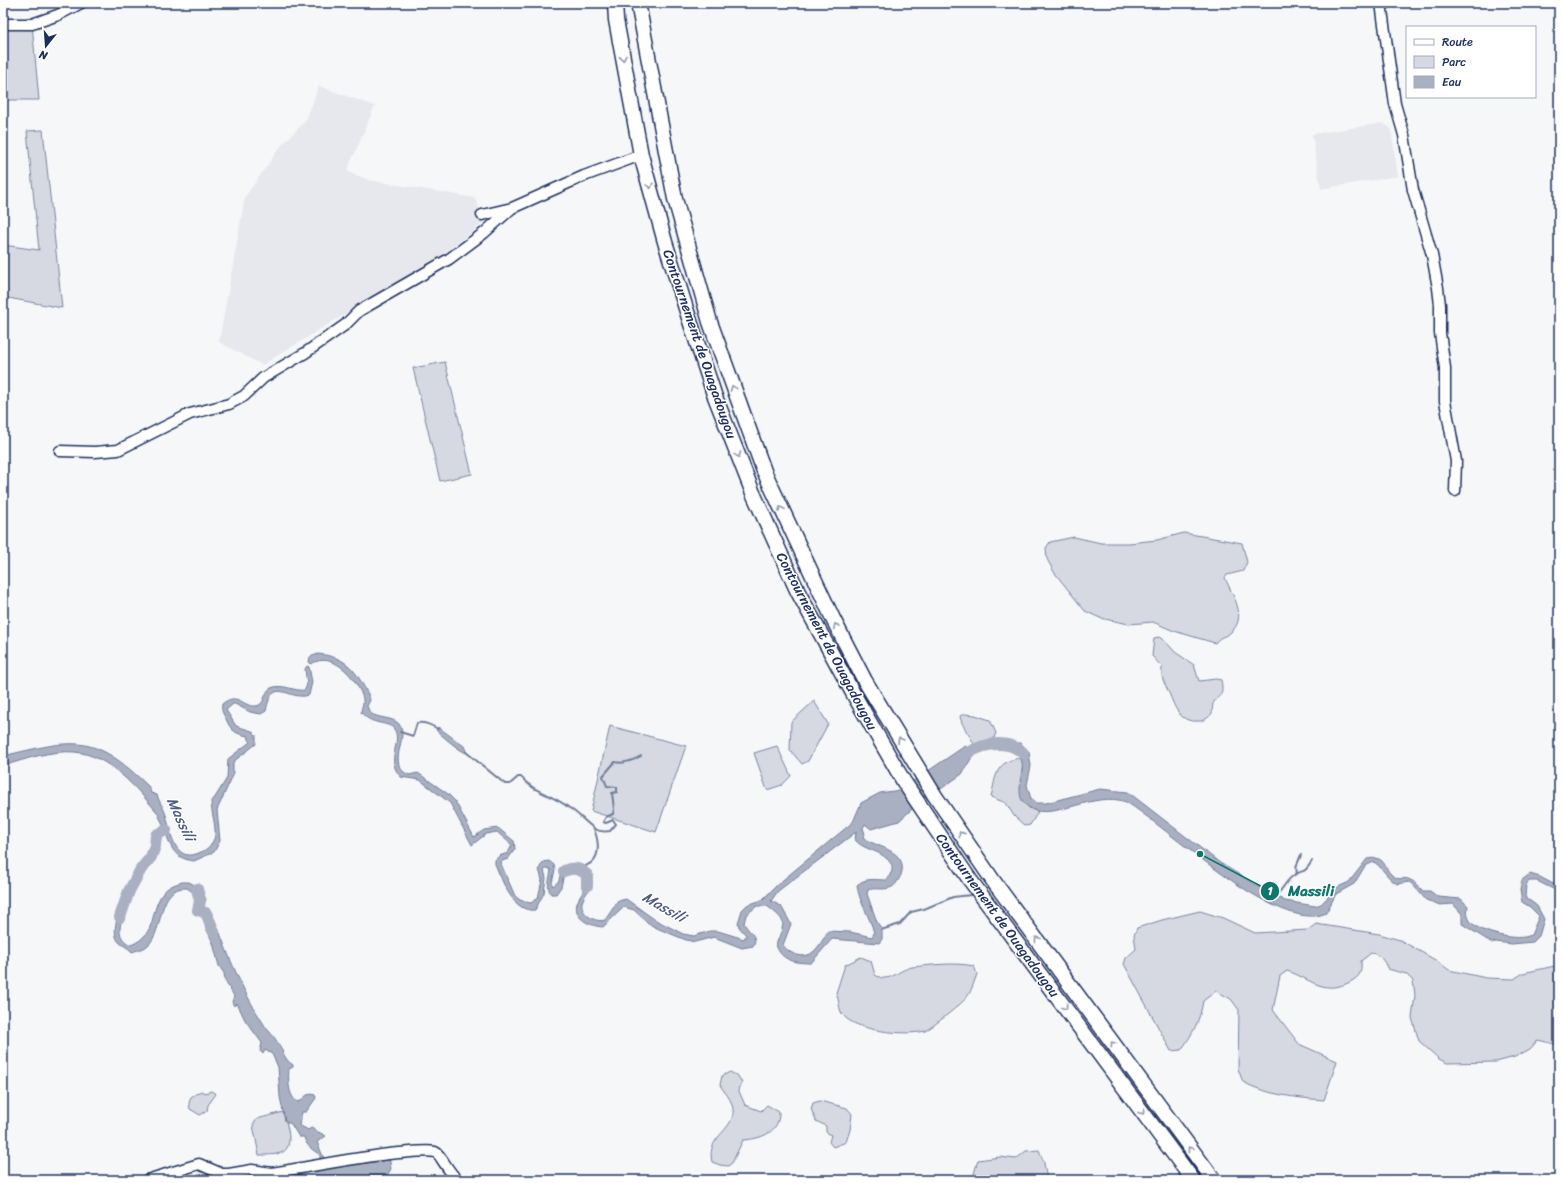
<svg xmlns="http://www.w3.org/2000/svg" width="1562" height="1183" viewBox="0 0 1562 1183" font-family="Sriracha,sans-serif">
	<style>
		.built { fill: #e6e8ee }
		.green { fill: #d6d9e2; stroke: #7884a0 }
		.water { fill: #a9b0c1; stroke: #707c99; fill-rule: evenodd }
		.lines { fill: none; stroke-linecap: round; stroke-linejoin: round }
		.stream { stroke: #707c99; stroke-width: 2 }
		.river { stroke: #a9b0c1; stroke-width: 12 }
		.minor-casing { stroke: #1b2f5e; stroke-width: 13 }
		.highway-casing { stroke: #1b2f5e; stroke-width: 17 }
		.minor { stroke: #fff; stroke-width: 10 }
		.highway { stroke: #fff; stroke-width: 14 }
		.oneway { stroke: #8d97ae }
		.labels { text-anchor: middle; stroke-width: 3; stroke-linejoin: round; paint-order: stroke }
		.street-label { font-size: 14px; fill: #1b2f5e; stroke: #fff }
		.water-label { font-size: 15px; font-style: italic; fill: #4d5c81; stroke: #fff }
		.leader { fill: none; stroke: #0f766e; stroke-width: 1.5 }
		.callout-dot { fill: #0f766e; stroke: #fff; stroke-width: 1.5 }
		.mark-label { font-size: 12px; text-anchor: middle; font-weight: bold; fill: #fff }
		.callout-label { font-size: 15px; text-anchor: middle; font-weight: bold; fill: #0f766e; stroke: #fff; stroke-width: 3; stroke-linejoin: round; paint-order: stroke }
	</style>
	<rect width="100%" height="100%" fill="#f6f7f9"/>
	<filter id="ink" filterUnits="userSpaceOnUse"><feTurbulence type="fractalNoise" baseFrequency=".025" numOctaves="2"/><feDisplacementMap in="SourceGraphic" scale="8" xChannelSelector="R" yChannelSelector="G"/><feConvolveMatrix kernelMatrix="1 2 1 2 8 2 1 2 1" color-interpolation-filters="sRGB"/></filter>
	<g filter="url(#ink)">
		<path class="built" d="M319 86 375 106 347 171 369 180 475 198 485 222 442 255 262 365 219 342 245 197 281 146 306 120Z
			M1383 123 1391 129 1398 176 1321 189 1312 134Z"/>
		<path class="green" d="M3 24H32L39 100H3Z
			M43 130 62 308 3 297V245L39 250 27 131Z
			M445 362 472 474 440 481 413 368Z
			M1184 533 1242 543 1247 562 1243 571 1227 575 1225 578C1232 595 1249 617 1230 633 1223 638 1222 635 1215 643L1174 631 1153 622 1129 624 1100 618 1085 611 1054 572 1047 559 1046 548 1050 542 1074 537 1101 543H1129L1157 540Z
			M1159 637 1165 641 1175 652 1194 665 1199 681 1216 679 1221 680C1225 699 1217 694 1213 704 1212 707 1213 711 1212 713 1209 718 1203 721 1199 721 1179 723 1175 707 1169 693 1164 681 1161 680 1162 667L1152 656 1154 638Z
			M814 701 828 724 808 761 802 764 790 750 791 722Z
			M964 714 975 715 990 720 996 733 991 745 975 746C971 737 961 725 960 716Z
			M610 726 686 746 656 832 591 811Z
			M777 746 791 776 782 785 767 790 754 753Z
			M1021 758 1023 764 1020 782 1029 808 1038 812 1030 825 1025 826 1014 816 1006 803 991 797C996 776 995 761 1021 758Z
			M1200 911 1223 918 1255 933 1308 930 1316 924 1379 934 1400 940 1437 961 1449 970 1486 978 1514 979 1523 973 1559 965V1045L1538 1040 1530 1049 1515 1057 1496 1062 1447 1063 1439 1059 1419 1041 1412 1018 1415 995 1413 981 1406 974 1388 969C1384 961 1380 954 1371 953L1361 961C1362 973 1360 977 1348 983 1322 995 1310 978 1287 971L1280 976 1273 1010 1299 1044 1337 1061 1324 1100C1298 1098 1266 1095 1243 1082L1238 1069 1239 1010 1231 999 1216 991 1203 1001C1200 1020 1193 1034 1181 1050L1171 1051 1124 964 1126 958 1136 949 1134 935 1137 928 1162 920Z
			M861 957 871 961 875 975C890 984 897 970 912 967 931 965 955 962 974 966L977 974C974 982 972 990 967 997 964 1002 930 1029 925 1031 906 1036 855 1031 843 1015 838 1009 840 1001 836 993L845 965Z
			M730 1072 738 1076 742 1083 738 1089 745 1105 761 1111 767 1105 779 1112C780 1133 760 1139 743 1140L732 1163 728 1166 720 1165 712 1162C705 1134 740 1130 732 1104 729 1096 724 1092 720 1085L722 1076Z
			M201 1091 205 1093 211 1091 216 1094 208 1105 207 1111 200 1115 190 1109 189 1103 191 1097Z
			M820 1101 847 1108 852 1114 850 1130 846 1142 833 1147 829 1142 831 1135 826 1132V1126L816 1121 811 1109 813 1103Z
			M283 1112C286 1123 296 1147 281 1153 275 1155 266 1155 259 1155L253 1125 257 1119Z
			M1039 1150 1044 1163 1047 1180H979L973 1177 978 1160 1000 1157 1016 1159 1026 1151Z"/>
		<path class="water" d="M318 654C348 657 356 671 369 696L370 700 367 706 370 713C379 719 393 717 399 724 410 738 385 764 409 775L418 773 448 794 455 801 474 837 484 830 498 828 514 841 515 849 508 859 502 861 501 864 515 896 520 900 531 903 538 898 542 880 539 869 543 862 549 861 554 865 555 870 552 883 553 886 559 881 561 870C567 867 572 865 578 868V871L564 874 561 887 556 894H551C546 887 550 878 551 870L548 868 544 870 546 878 544 893 535 910C513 913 502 880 495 864V860L499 856 508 853 512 845 497 832 486 834 472 845 450 803 420 780 401 777C384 760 403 742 394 729 388 721 371 726 361 712 361 707 364 704 363 699 358 679 333 650 311 664L309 662 310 657Z
			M307 666 309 667 312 682 309 695C289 702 273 674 266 711L261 714 250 712 235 704H233L226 710 236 726 252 731 256 735V744L233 762V775L217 810 220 841 214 852 194 861C168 858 170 839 161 820 159 818 159 814 157 812 137 789 109 755 75 752 51 750 26 759 3 766V756C75 739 93 732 149 787L151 793 157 795C159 802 164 808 166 815 171 832 174 867 203 851 209 848 214 842 215 835 216 825 211 812 211 801L214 799 227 778 228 759 250 742 248 736C236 734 231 731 226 719 223 713 221 712 222 704 238 691 242 707 256 706 266 705 263 692 271 688 283 683 295 692 305 690L307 684 305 669Z
			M438 727 464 746 467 753C462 753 441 735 436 730Z
			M1017 743H1021L1029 752 1031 766 1027 785 1031 799 1036 803H1046L1100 789 1128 792 1220 863 1268 892 1285 901 1315 906 1321 904 1338 887 1349 882 1367 859C1387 855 1382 867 1393 876 1399 881 1403 877 1408 879 1415 881 1418 886 1423 891H1430L1438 897 1461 899 1468 906C1467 912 1467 917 1471 922 1480 933 1518 942 1531 935L1539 916 1530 907 1522 902 1520 889 1522 880 1530 874 1540 877 1559 887V892L1537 881H1529L1526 885 1525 897 1537 906 1544 919 1539 936 1533 942 1512 944 1496 942 1492 943 1462 924V914L1453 904 1440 905 1426 900 1412 884 1409 882 1397 884C1387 878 1383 868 1374 862L1365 866 1354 884 1336 894 1326 913C1280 936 1166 826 1126 802 1094 790 1053 822 1030 808 1010 797 1027 773 1021 759 1019 754 1014 752 1010 749V745H1015Z
			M981 745 982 748 975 752 962 774 911 810 899 821 871 829 865 824 863 828 865 834 863 837C872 847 910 849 901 875 899 879 896 885 892 887 885 891 875 887 868 890L867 894 877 922 882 929V939L879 943 832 939 811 963C796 963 781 961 776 945 784 922 789 923 767 906H757L746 915 744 923C748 932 759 936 753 946L742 948 714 937 695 942 686 940 659 929 649 924 634 910 624 907 603 927C590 926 573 919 577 903 579 897 584 892 585 886 586 882 584 878 583 874L588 872 592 885C589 890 584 896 582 902 580 914 595 923 605 920L618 901 626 899 654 919 683 934 694 936 710 931H718L744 939 746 935 739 927 738 923 742 910 747 905 762 900 778 884 853 822 861 803 880 793 900 790 965 746 970 749ZM856 832 855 840C866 852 882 849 892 865V871L887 880C875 880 866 877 857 885 859 903 870 916 874 933L872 937 850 932 828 931C824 938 819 947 813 952 804 960 789 954 783 945L791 924 781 906 771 901 778 891Z
			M182 882H189L202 889 206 900 205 902H197L194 893 187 888C156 886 165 932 147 946 144 949 137 950 132 952 128 947 123 946 119 942 110 932 119 910 126 902 124 918 111 936 131 945 158 934 149 911 163 893 167 887 175 884 182 882Z
			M208 916 210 919 214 918 217 925C230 961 244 994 265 1026 268 1031 273 1035 276 1040 283 1049 283 1059 293 1065V1067L289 1069C288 1079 288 1099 299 1102L307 1095 312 1094 315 1095 316 1098 306 1112H302L299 1125 308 1130 311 1128 326 1136 317 1142 325 1161 320 1162V1155C313 1150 306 1146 304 1137H299L291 1124 285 1121 280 1097 278 1067 272 1054 265 1050 263 1054 260 1051 262 1043 245 1020 237 1003 234 1006 232 1002 234 996 225 981 224 973 219 966 213 943 205 926Z
			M389 1156 391 1169 386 1177 375 1175 368 1180H329L324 1177 314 1176 313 1168Z"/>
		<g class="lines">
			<path class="stream" d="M400 732 413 736 417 723C425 722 431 725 438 729
				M466 752 505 784H510L518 777H521C533 792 553 795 568 807 578 813 585 822 595 829 600 832 604 832 610 831L616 824 613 820 606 823 603 822 606 817 613 814 614 809 612 793 617 792V787L607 786 603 776 615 762C623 764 634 760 641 756
				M582 870C584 865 588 866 592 862 601 854 598 839 594 829
				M1297 874 1296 867 1301 855
				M1274 897C1282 892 1285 881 1293 876 1303 868 1303 876 1312 861
				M881 930 900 924 911 912 924 909 953 897 971 895"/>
			<path class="river" d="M968 753C985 743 1008 739 1023 753
				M564 871C572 867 580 868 587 875V886
				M197 889 200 901 198 910 206 913 214 932
				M120 917 129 891 141 869 151 857 155 846 156 835 166 830"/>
			<defs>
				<path id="minor" d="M1381 3 1395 104 1404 135 1413 190 1432 255 1438 288 1440 305V333L1445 368V401L1456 461 1455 491
					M3 24H32L58 15 81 3
					M482 215 512 208 584 176 641 155
					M60 451 95 452 118 450 190 414 229 404 244 396 263 378 305 353 345 325 359 311 449 259 484 233 512 208
					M147 1180 199 1164 222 1174H229L252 1170 271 1173C317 1166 364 1155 411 1152 418 1152 428 1150 435 1152 441 1154 448 1173 458 1180"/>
				<path id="highway" d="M615 3 616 20 641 155 665 242 689 318 714 394 753 493 798 592 854 695 904 782 970 880 1193 1180
					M638 3 675 199 710 322 764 471 834 621 865 681 935 796 994 882 1214 1180"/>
			</defs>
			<use href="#minor" class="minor-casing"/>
			<use href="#highway" class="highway-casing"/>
			<use href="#minor" class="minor"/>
			<use href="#highway" class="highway"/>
		</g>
		<defs><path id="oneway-chevron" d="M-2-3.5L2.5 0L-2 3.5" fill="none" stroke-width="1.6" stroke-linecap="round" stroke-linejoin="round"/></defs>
		<g class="oneway">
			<use href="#oneway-chevron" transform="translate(623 58) rotate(79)"/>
			<use href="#oneway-chevron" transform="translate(650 186) rotate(75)"/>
			<use href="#oneway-chevron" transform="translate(733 388) rotate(-110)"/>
			<use href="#oneway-chevron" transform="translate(738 455) rotate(69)"/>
			<use href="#oneway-chevron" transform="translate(781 509) rotate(-114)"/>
			<use href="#oneway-chevron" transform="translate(836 626) rotate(-117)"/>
			<use href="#oneway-chevron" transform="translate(900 740) rotate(-121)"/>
			<use href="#oneway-chevron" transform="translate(961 834) rotate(-125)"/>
			<use href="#oneway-chevron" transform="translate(1037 939) rotate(-127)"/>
			<use href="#oneway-chevron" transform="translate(1065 1007) rotate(54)"/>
			<use href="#oneway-chevron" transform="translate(1113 1044) rotate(-126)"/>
			<use href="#oneway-chevron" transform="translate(1142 1112) rotate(54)"/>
			<use href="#oneway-chevron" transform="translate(1190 1149) rotate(-127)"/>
		</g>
	</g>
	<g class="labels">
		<g class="street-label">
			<text transform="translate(700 344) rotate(71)" y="5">Contournement de Ouagadougou</text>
			<text transform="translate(827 641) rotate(62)" y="5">Contournement de Ouagadougou</text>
			<text transform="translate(998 915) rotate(54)" y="5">Contournement de Ouagadougou</text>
		</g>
		<g class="water-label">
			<text transform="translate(181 819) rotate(65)" y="5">Massili</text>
			<text transform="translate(664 907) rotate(30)" y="5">Massili</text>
		</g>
	</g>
	<path class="leader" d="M1200 854L1270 891"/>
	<g class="callout-dot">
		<circle cx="1200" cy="854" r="4"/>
		<circle cx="1270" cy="891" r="10"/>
	</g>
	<g class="mark-label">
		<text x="1270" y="895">1</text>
	</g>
	<g class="callout-label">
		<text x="1311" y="896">Massili</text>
	</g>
	<rect width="1562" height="1183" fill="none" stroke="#fff" stroke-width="16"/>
	<rect x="8" y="8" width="1546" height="1167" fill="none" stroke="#1b2f5e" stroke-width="1.5" filter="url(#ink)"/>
	<rect x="1406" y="26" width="130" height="72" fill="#ffffff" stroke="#a4acbf"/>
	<rect x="1414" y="39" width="20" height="6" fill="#ffffff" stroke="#a4acbf"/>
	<text x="1442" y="46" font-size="12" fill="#1b2f5e">Route</text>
	<rect x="1414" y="56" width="20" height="12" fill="#d6d9e2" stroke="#a4acbf"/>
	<text x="1442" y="66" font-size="12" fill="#1b2f5e">Parc</text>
	<rect x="1414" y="76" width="20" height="12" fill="#a9b0c1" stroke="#a4acbf"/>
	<text x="1442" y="86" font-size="12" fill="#1b2f5e">Eau</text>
	<g transform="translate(46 46) rotate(197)" stroke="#ffffff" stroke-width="3" paint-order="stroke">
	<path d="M0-3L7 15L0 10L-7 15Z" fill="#1b2f5e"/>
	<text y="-6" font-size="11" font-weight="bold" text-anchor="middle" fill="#1b2f5e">N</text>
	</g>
</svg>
